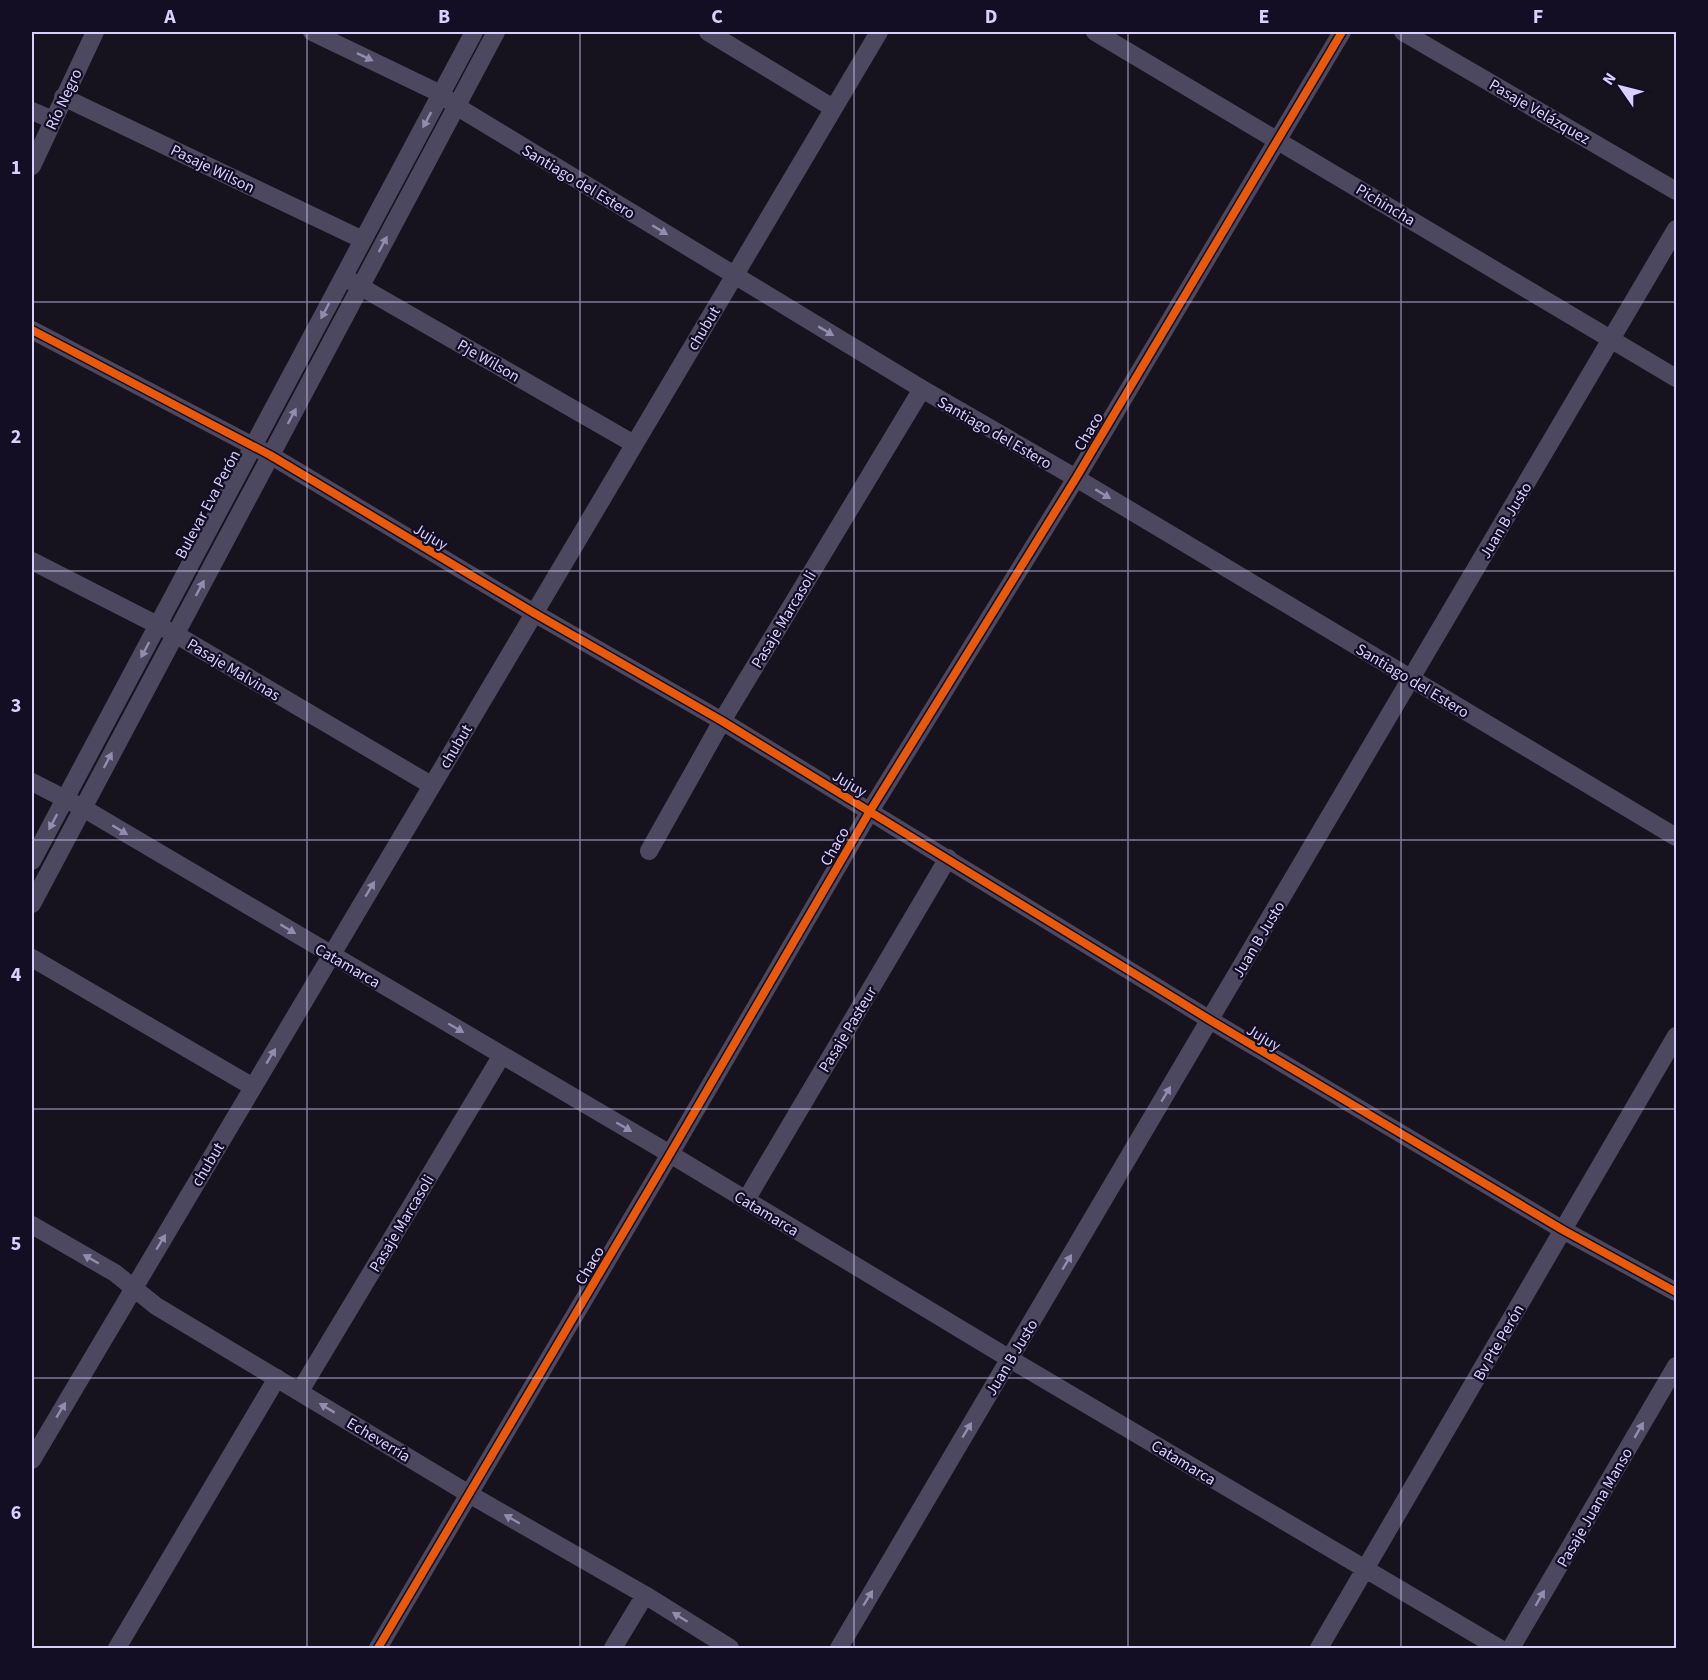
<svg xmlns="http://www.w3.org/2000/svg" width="1708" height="1680" viewBox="0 0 1708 1680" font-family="'Source Sans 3',sans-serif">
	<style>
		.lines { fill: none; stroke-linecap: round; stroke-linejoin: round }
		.street { stroke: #4b485f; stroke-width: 18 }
		.cycleway-casing { stroke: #130e23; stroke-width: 11 }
		.cycleway { stroke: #e8590c; stroke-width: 8 }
		.oneway { fill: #928caf }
		.grid { fill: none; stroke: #d9d0ff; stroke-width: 1.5; stroke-opacity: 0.55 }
		.labels { text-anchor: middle; stroke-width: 4.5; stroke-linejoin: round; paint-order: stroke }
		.street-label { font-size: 16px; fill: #d9d0ff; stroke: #130e23 }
		.neatline { fill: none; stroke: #d9d0ff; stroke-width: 2 }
		.grid-label { font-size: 20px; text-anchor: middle; font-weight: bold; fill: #d9d0ff }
	</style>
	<rect width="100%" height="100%" fill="#16131e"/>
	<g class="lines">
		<path class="street" d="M312 32 441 94 456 106 922 389 1076 478 1676 837
			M708 32 833 108
			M1095 32 1676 378
			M1403 32 1676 191
			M63 97 363 240
			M32 111 53 120
			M32 166 95 32
			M349 280 634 444
			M32 330 270 455 534 613 722 721 1210 1020 1563 1230 1676 1292
			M32 561 175 634 431 785
			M32 782 83 808 670 1154 1010 1359 1499 1648
			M649 851 722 721 922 389
			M32 861 474 32
			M32 904 496 32
			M32 958 253 1087
			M746 1200 948 858
			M32 1225 115 1273 156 1306 469 1494 645 1595 730 1648
			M300 1391 502 1055
			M32 1460 879 32
			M117 1648 277 1378
			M378 1648 670 1154 870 811 1076 478 1342 32
			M613 1648 645 1595
			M839 1648 1676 229
			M1319 1648 1676 1036
			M1511 1648 1676 1366"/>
		<defs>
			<path id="cycleway" d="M32 330 270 455 534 613 722 721 1210 1020 1563 1230 1676 1292
				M378 1648 670 1154 870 811 1076 478 1342 32"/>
		</defs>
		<use href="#cycleway" class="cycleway-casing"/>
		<use href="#cycleway" class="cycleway"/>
	</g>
	<defs><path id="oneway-solid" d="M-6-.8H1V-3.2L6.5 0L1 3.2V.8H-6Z" transform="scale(1.5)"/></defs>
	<g class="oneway">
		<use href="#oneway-solid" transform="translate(365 57) rotate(26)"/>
		<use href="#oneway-solid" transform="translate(427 120) rotate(118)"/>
		<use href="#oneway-solid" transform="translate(660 230) rotate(31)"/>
		<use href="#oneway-solid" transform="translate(383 244) rotate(-62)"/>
		<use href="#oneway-solid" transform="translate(325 311) rotate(118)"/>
		<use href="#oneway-solid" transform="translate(826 331) rotate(31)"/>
		<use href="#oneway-solid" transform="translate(292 416) rotate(-62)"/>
		<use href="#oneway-solid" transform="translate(1103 494) rotate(31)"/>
		<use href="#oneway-solid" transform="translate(200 588) rotate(-62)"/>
		<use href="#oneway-solid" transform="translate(145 650) rotate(118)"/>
		<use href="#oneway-solid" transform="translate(108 760) rotate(-62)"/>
		<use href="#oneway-solid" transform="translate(53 822) rotate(118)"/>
		<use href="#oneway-solid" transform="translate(120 830) rotate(31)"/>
		<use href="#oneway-solid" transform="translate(370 889) rotate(-59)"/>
		<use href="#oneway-solid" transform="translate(288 929) rotate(31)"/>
		<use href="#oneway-solid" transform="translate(456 1028) rotate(30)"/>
		<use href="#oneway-solid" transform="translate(271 1056) rotate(-59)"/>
		<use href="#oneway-solid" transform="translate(1166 1094) rotate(-59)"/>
		<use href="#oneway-solid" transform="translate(624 1127) rotate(30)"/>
		<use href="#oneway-solid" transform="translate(161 1242) rotate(-59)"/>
		<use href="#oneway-solid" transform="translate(91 1259) rotate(-150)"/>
		<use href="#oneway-solid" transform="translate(1067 1262) rotate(-59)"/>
		<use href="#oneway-solid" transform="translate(327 1408) rotate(-149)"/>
		<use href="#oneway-solid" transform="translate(61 1410) rotate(-59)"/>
		<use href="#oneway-solid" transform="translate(967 1430) rotate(-59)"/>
		<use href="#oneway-solid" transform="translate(1639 1430) rotate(-60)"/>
		<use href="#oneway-solid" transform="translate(512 1519) rotate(-150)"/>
		<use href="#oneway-solid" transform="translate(868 1598) rotate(-59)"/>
		<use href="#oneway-solid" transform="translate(1540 1598) rotate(-60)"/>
		<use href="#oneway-solid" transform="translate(680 1617) rotate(-148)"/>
	</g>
	<path class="grid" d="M307 32V1648M580 32V1648M854 32V1648M1128 32V1648M1401 32V1648M32 302H1676M32 571H1676M32 840H1676M32 1109H1676M32 1378H1676"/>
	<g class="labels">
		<g class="street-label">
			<text transform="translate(63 99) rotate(-65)" y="6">Río Negro</text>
			<text transform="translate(1540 111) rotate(30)" y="6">Pasaje Velázquez</text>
			<text transform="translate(213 168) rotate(26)" y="6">Pasaje Wilson</text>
			<text transform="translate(579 181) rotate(31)" y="6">Santiago del Estero</text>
			<text transform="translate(1386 204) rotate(31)" y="6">Pichincha</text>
			<text transform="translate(703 328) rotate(-59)" y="6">chubut</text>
			<text transform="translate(489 360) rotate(30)" y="6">Pje Wilson</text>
			<text transform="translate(1088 431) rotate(-59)" y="6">Chaco</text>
			<text transform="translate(995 432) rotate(30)" y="6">Santiago del Estero</text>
			<text transform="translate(207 504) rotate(-62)" y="6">Bulevar Eva Perón</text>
			<text transform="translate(1505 520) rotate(-59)" y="6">Juan B Justo</text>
			<text transform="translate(431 536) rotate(31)" y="6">Jujuy</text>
			<text transform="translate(783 619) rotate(-59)" y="6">Pasaje Marcasoli</text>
			<text transform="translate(234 669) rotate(31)" y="6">Pasaje Malvinas</text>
			<text transform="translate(1413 680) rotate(31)" y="6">Santiago del Estero</text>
			<text transform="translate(455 746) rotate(-59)" y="6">chubut</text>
			<text transform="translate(850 783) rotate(31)" y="6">Jujuy</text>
			<text transform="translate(834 846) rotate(-60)" y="6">Chaco</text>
			<text transform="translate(1258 939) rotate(-59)" y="6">Juan B Justo</text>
			<text transform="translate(348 965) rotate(30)" y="6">Catamarca</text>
			<text transform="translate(847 1029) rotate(-59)" y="6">Pasaje Pasteur</text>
			<text transform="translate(1264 1037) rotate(31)" y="6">Jujuy</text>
			<text transform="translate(207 1164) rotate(-59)" y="6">chubut</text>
			<text transform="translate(767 1213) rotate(31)" y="6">Catamarca</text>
			<text transform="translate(401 1223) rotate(-59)" y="6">Pasaje Marcasoli</text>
			<text transform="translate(589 1265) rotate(-59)" y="6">Chaco</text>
			<text transform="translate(1498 1342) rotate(-60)" y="6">Bv Pte Perón</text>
			<text transform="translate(1011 1357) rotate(-59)" y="6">Juan B Justo</text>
			<text transform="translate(379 1439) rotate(31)" y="6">Echeverría</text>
			<text transform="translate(1184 1462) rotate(31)" y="6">Catamarca</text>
			<text transform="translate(1594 1507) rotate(-60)" y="6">Pasaje Juana Manso</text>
		</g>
	</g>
	<rect width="1708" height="1680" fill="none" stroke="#130e23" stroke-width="66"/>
	<g transform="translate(1621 87) rotate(305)" stroke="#130e23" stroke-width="4.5" paint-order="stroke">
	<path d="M0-4.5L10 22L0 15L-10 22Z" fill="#d9d0ff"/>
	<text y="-9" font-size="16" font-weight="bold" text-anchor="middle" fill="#d9d0ff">N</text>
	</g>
	<rect x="33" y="33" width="1642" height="1614" class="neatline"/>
	<g class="grid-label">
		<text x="170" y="23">A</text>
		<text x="444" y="23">B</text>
		<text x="717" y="23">C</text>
		<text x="991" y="23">D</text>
		<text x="1264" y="23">E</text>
		<text x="1538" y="23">F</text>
		<text x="16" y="174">1</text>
		<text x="16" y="443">2</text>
		<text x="16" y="712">3</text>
		<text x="16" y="981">4</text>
		<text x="16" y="1250">5</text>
		<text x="16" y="1519">6</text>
	</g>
</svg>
